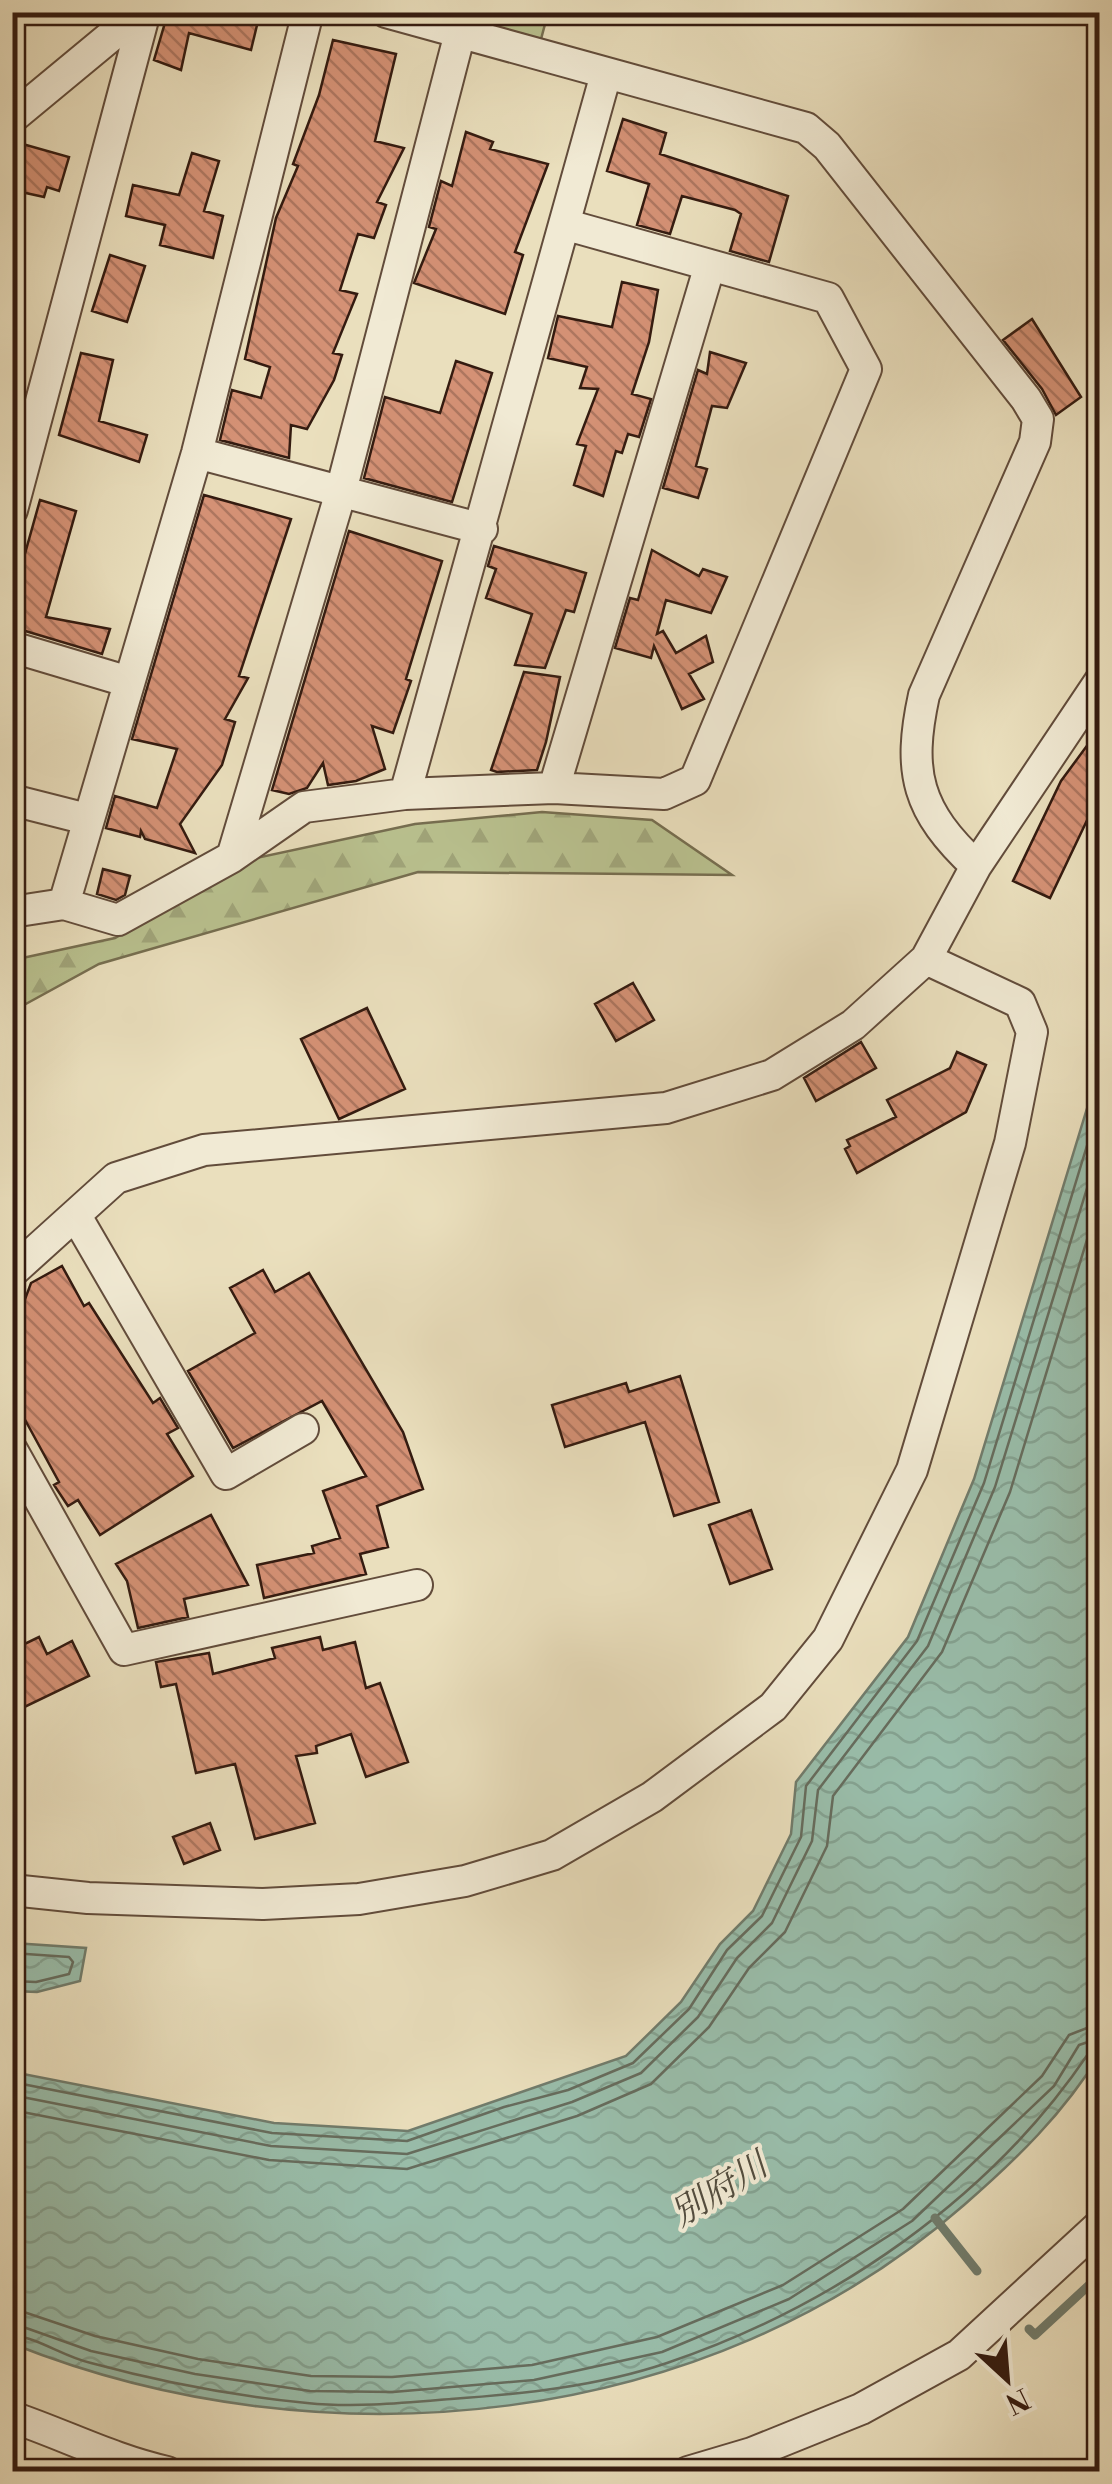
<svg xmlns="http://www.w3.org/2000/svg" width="1112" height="2484" viewBox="0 0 1112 2484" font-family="'Libre Bodoni','Noto Serif JP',serif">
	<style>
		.grass { fill: url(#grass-tufts); stroke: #766e50; stroke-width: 2.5 }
		.forest { fill: url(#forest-firs); stroke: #766e50; stroke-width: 2.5 }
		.water { fill: url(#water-waves); stroke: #717c6c; stroke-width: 2.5 }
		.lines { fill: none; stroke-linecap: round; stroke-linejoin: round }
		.shore { stroke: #666c5d; stroke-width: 2.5 }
		.stream { stroke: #717c6c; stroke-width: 9 }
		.building { fill: url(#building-back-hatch); stroke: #341b10; stroke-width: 2.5 }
		.minor-casing { stroke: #624c3b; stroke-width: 34 }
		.minor { stroke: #f1ead4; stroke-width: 30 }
		.labels { text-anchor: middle; stroke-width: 8; stroke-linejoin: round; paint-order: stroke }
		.water-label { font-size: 35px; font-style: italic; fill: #524c3e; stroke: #f1ead4 }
	</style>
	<defs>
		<pattern id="grass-tufts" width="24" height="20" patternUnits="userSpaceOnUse" patternTransform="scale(2.5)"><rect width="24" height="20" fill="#b9c18f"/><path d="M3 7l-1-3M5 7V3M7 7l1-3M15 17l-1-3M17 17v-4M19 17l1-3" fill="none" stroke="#a0a57a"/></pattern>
		<pattern id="forest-firs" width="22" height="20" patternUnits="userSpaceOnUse" patternTransform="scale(2.5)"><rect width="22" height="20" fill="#b9c18f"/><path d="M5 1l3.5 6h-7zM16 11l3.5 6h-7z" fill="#a0a57a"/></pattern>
		<pattern id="water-waves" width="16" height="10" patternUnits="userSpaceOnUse" patternTransform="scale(2.5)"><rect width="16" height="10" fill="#99bdaa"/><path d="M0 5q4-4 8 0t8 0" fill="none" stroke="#84a291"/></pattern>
		<pattern id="building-back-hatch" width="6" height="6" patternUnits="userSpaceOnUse" patternTransform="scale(2.5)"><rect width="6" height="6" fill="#d49175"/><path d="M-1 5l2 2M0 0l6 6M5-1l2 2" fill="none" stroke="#ad765f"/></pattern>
	</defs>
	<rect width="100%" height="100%" fill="#eadfbd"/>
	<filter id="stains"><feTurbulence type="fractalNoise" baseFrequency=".002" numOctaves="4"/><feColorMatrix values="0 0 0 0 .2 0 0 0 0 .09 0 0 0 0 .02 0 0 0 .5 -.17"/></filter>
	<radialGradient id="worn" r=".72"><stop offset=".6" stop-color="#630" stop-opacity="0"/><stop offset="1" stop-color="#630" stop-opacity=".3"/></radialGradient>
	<path class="grass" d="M386 13H548L537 54Z"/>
	<path class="forest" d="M542 812 652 820 732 875 418 872 99 964 13 1011V960L115 938 252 859 415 824Z"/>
	<path class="water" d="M1099 1069 1100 2054C1064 2113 1016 2160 964 2205 708 2430 324 2468 13 2344V2072L274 2123 408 2131 626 2056 681 2002 720 1944 753 1911 791 1834 796 1782 908 1637 974 1479Z
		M13 1943 86 1948 80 1981 37 1992 13 1991Z"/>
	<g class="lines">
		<path class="shore" d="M12 1953 69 1957 73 1962 69 1974 36 1982 12 1981
			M12 2082 272 2133 407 2141 504 2107 568 2090 633 2063 689 2009 727 1950 762 1916 801 1837 806 1786 917 1641 984 1483 1100 1103
			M12 2095 271 2146 407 2154 572 2102 641 2073 698 2017 737 1958 772 1923 812 1841 818 1790 928 1646 995 1487 1100 1146
			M12 2110 269 2160 407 2169 577 2116 651 2084 709 2027 749 1968 785 1932 827 1846 833 1796 942 1652 1010 1492 1100 1197
			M12 2308 95 2336 198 2359 311 2376 392 2377 532 2365 657 2337 783 2285 903 2209 1042 2076 1069 2035 1100 2023
			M12 2323 91 2351 195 2374 310 2391 393 2392 534 2380 662 2352 789 2299 912 2221 1054 2086 1079 2045 1100 2038
			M12 2335C39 2338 64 2357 91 2363 161 2382 235 2396 307 2403 354 2408 404 2403 451 2399 523 2394 599 2386 667 2363 833 2307 990 2199 1088 2054L1100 2051"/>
		<path class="stream" d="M935 2218 977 2271
			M1029 2329 1035 2335 1100 2275"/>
	</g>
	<path class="building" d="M163 12H219L258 21 251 50 189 33 181 70 154 60 164 26Z
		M333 40 396 54 375 141 404 148 377 202 386 205 374 238 358 234 340 290 357 294 333 353 342 355 334 380 307 429 291 425 289 458 220 440 232 390 261 398 270 367 245 359 276 218 298 166 293 164 319 95Z
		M623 119 666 133 660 154 788 196 769 262 730 251 741 214 735 210 682 196 670 234 637 225 649 184 607 171Z
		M466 132 493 142 490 149 548 164 515 252 523 255 505 314 414 283 436 229 429 227 441 181 452 186Z
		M19 143 69 157 59 191 47 187 44 197 12 190Z
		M192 153 219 161 204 211 223 216 213 258 160 245 165 225 126 216 133 185 179 195Z
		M110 255 145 266 127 322 92 311Z
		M622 282 658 290 649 342 632 394 651 399 639 437 628 434 622 453 616 451 603 496 574 485 586 446 577 444 598 389 580 388 587 367 548 358 558 316 612 327Z
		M1032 319 1081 397 1056 415 1042 389 1003 340Z
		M710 352 746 363 727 408 712 406 696 466 707 469 698 498 663 488 698 370 707 374Z
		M81 353 113 360 99 421 147 435 139 462 59 435Z
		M456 361 492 373 452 502 364 478 385 397 440 413Z
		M204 495 291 519 239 676 248 678 225 719 235 722 222 765 180 824 195 853 145 839 141 831 140 837 106 828 115 796 157 808 177 749 132 739Z
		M40 500 76 511 46 617 110 629 102 654 12 627 13 610 23 611 12 608V600Z
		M349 531 442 561 406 679 411 681 393 733 372 726 385 769 356 781 328 785 323 763 307 788 289 794 272 790Z
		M494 546 586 573 574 612 566 610 545 668 515 665 532 614 486 598 496 569 488 566Z
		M652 550 699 576 703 569 727 577 711 613 666 600 657 634 663 631 676 653 706 636 713 662 689 674 704 699 682 709 654 646 651 658 615 648 630 598 638 600Z
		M524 672 560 677 546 742 537 770 497 772 491 770Z
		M1100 728V793L1050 898 1013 881 1061 781Z
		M103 869 130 876 125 895 116 900 97 894Z
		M633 983 654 1020 616 1041 595 1004Z
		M367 1008 405 1089 339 1119 301 1039Z
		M861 1042 876 1068 816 1101 804 1078Z
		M957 1052 986 1065 966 1112 857 1173 845 1149 850 1146 847 1140 896 1117 887 1100 950 1068Z
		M62 1266 84 1306 89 1303 153 1403 160 1398 178 1428 167 1434 193 1476 100 1535 78 1500 68 1506 54 1485 59 1482 12 1396V1309L24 1302 31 1283Z
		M263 1270 275 1292 309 1273 403 1432 423 1489 377 1506 388 1547 360 1554 366 1574 264 1598 257 1565 314 1553 312 1546 340 1538 323 1491 366 1476 322 1401 233 1448 188 1371 255 1333 230 1288Z
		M680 1376 719 1502 674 1516 645 1422 565 1447 552 1405 626 1383 629 1392Z
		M751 1510 772 1569 730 1584 709 1525Z
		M211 1515 248 1585 184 1599 188 1617 138 1628 127 1581 116 1564Z
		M39 1637 47 1654 72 1641 89 1676 12 1713V1650Z
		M320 1637 323 1650 355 1642 366 1688 380 1683 408 1762 366 1777 351 1734 316 1746 317 1753 296 1756 315 1823 255 1839 235 1764 196 1773 176 1684 161 1687 156 1662 209 1653 213 1674 275 1658 272 1648Z
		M210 1823 220 1850 184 1864 173 1837Z"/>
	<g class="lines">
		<defs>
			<path id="minor" d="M386 12 806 128 827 146 1026 399 1038 419 1035 442 924 695C907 773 917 811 976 866
				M12 118 140 12
				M197 453 482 529
				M12 510 145 12
				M12 647 126 681
				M554 788 710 265
				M405 794 606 74
				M12 800 87 819
				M232 857 340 495 460 33
				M64 904 197 453 308 12
				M12 912 64 904 118 920 232 857 304 807 405 794 554 788 664 794 695 780 866 369 828 298 567 225
				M76 1216 226 1474 303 1429
				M12 1272 116 1178 204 1150 666 1108 772 1075 853 1025 926 959 976 866 1100 681
				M12 1450 124 1650 417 1585
				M12 1890 88 1898 263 1904 359 1899 465 1881 552 1855 652 1797 773 1707 828 1639 912 1470 1010 1143 1032 1032 1020 1003 926 959
				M12 2417C65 2435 113 2460 167 2472
				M688 2472 752 2453 861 2409 959 2355 1100 2225"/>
		</defs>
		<use href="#minor" class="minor-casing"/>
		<use href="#minor" class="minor"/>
	</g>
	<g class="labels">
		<g class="water-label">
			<text transform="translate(719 2189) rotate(-32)" y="12">別府川</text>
		</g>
	</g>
	<rect width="1112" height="2484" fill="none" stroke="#eadfbd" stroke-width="50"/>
	<rect x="15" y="15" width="1082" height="2454" fill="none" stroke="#341b10" stroke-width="5"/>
	<rect x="25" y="25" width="1062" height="2434" fill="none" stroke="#341b10" stroke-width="2.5"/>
	<g transform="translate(1007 2379) rotate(154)" stroke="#f1ead4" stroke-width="8" paint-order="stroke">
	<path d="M0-8L18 38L0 25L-18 38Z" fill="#341b10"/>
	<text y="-15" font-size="28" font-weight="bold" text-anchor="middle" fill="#341b10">N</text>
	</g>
	<rect width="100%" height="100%" filter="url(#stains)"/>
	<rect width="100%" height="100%" fill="url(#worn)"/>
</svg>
